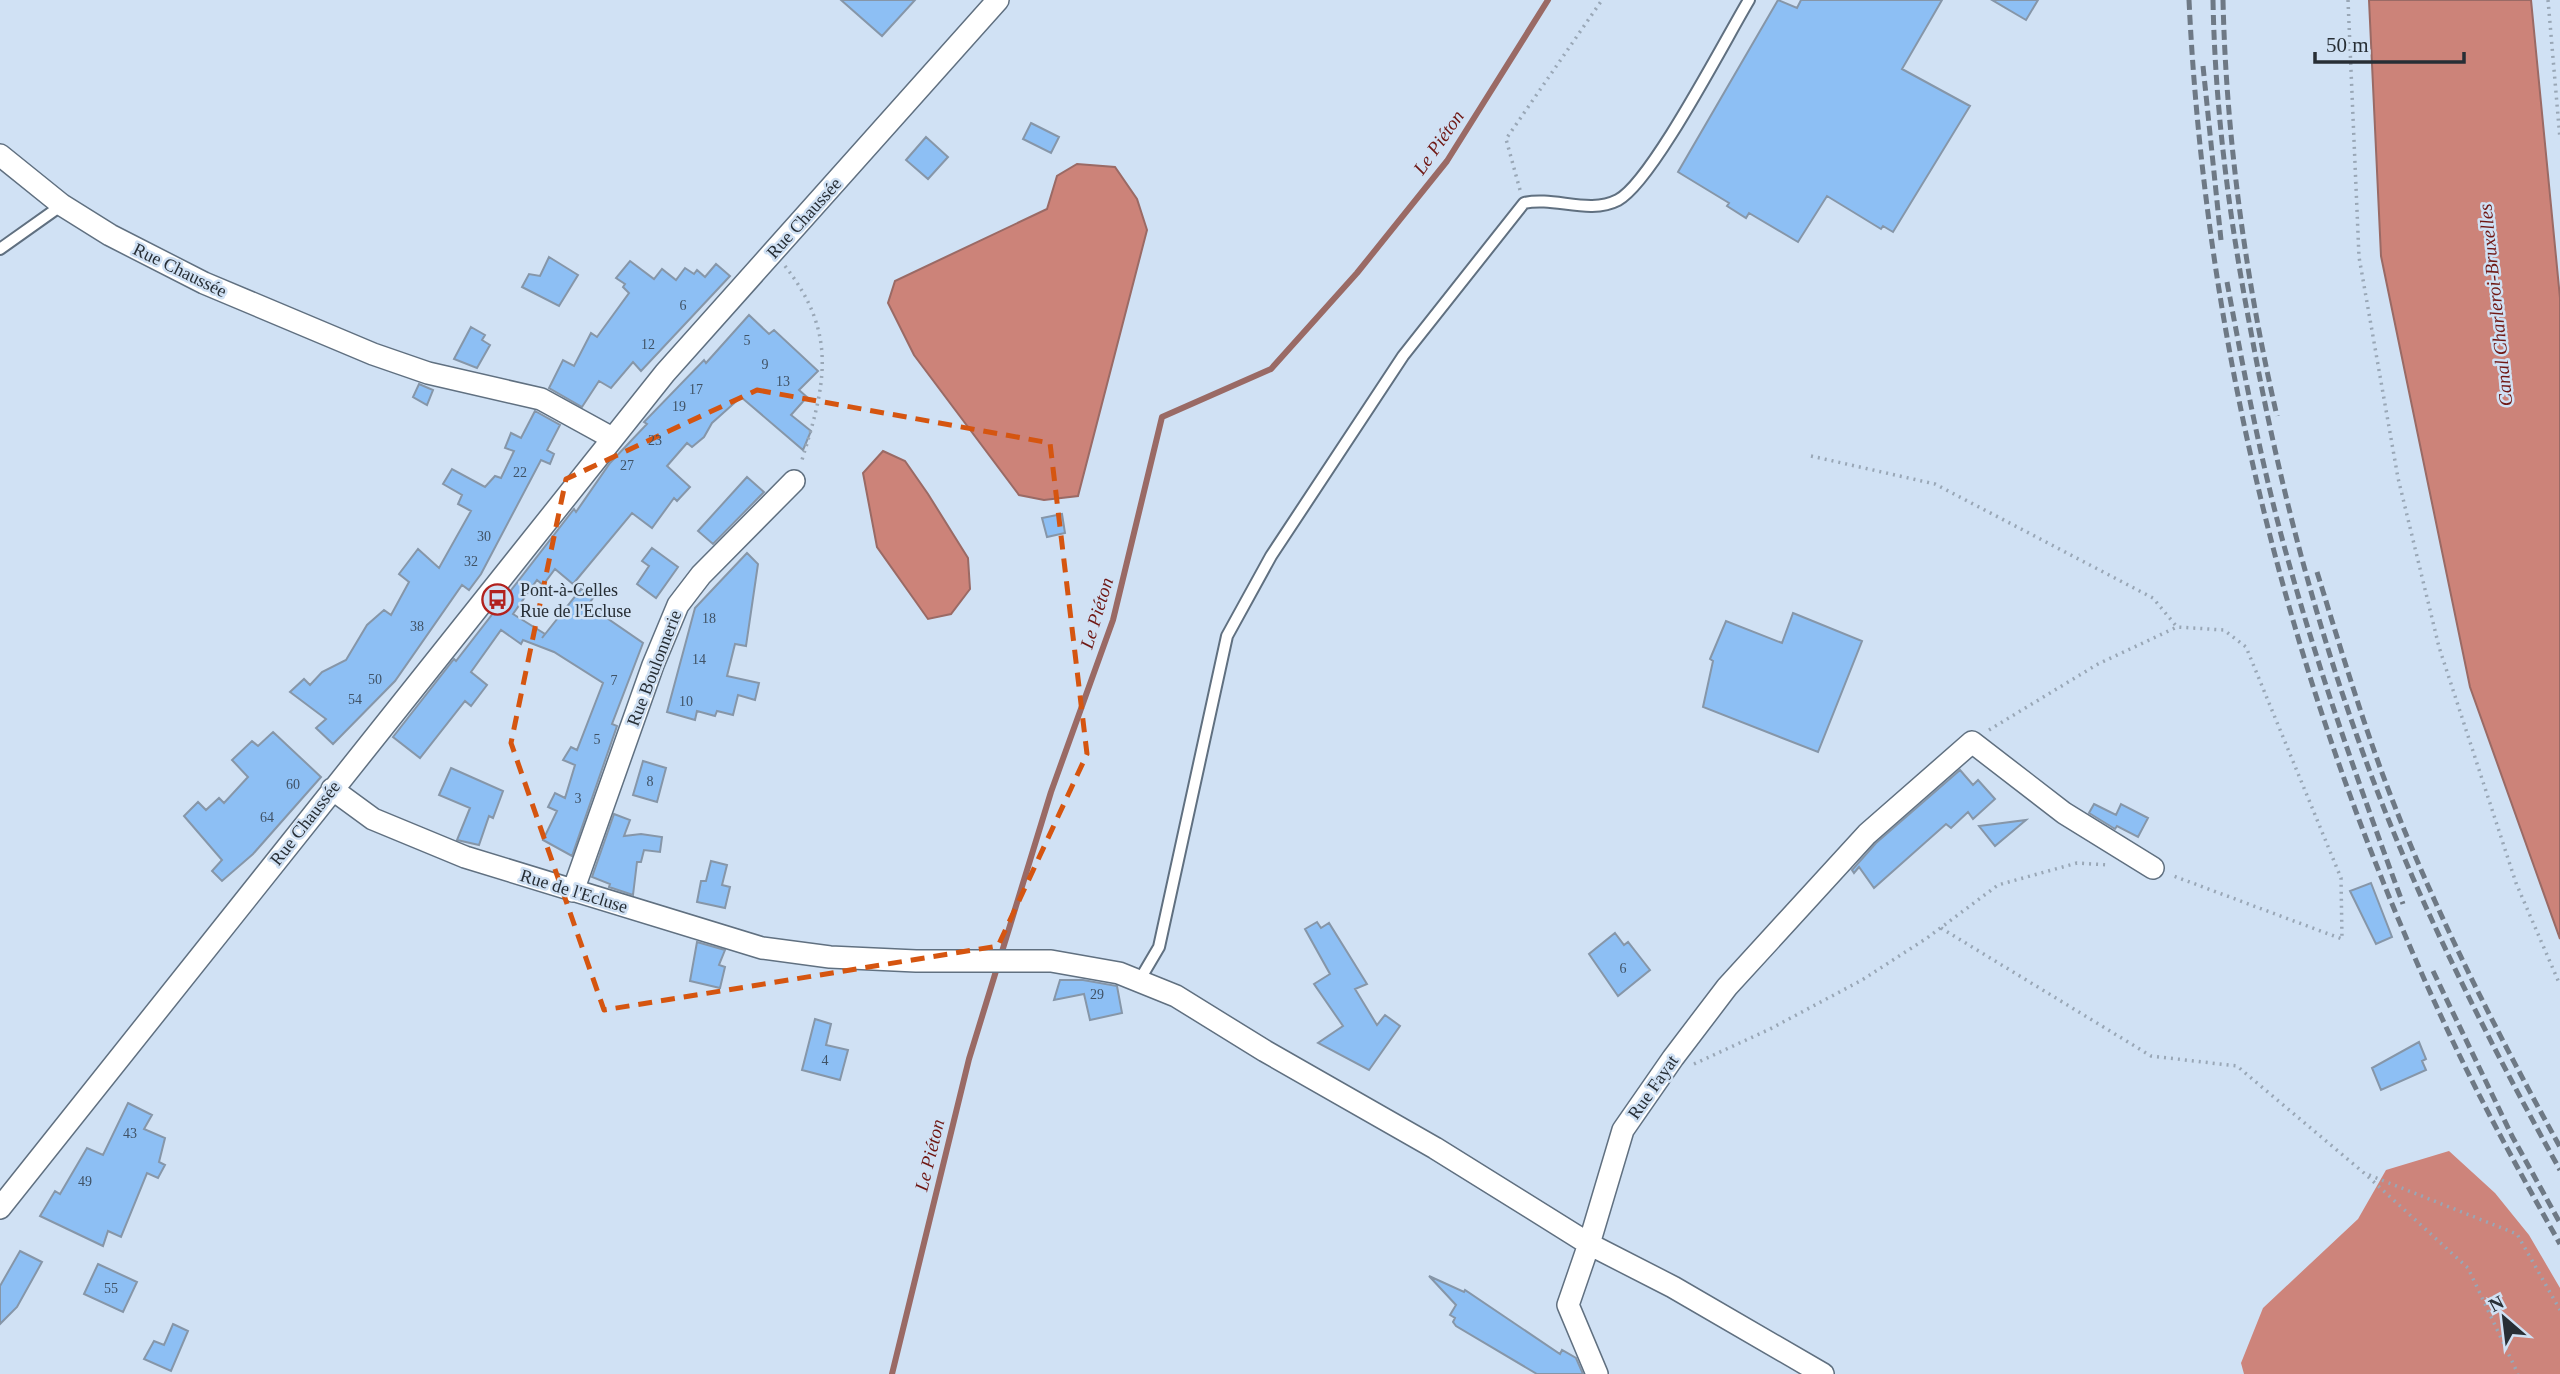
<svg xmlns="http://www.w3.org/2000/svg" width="2560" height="1374" viewBox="0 0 2560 1374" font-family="'Times New Roman',serif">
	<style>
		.forest { fill: #cd847b }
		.water { fill: #cc8379; stroke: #9a6a65; stroke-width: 2 }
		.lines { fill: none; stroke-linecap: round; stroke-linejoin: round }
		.stream { stroke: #9a6a65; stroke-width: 6 }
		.building { fill: #8dbff4; stroke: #8696a8; stroke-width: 2 }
		.service-casing { stroke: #607080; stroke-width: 14 }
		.minor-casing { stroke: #607080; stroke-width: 24 }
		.path { stroke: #99a7b6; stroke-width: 3.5; stroke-dasharray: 2 5; stroke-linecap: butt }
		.service { stroke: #fff; stroke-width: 10 }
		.minor { stroke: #fff; stroke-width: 21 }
		.rail { stroke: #6e7985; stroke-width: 5; stroke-dasharray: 10 5; stroke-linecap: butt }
		.marked { fill: none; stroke: #d55510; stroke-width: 5; stroke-dasharray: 14 9; stroke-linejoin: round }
		.labels { text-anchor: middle; stroke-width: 5; stroke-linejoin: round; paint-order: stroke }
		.number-label { font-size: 14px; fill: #405265 }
		.street-label { font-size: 18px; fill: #272e35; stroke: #d0e1f4 }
		.poi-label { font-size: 18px; fill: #272e35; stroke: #d0e1f4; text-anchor: start }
		.water-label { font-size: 19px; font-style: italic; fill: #6f1713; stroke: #d0e1f4 }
	</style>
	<rect width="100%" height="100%" fill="#d0e1f4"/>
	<path class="forest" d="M2449 1151 2495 1193 2529 1235 2560 1288V1374H2244L2241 1363 2263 1308 2358 1219 2386 1170Z"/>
	<path class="water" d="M2369 0H2531L2560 298V939L2470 687 2381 256Z
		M1077 164 1115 167 1137 199 1147 230 1078 496 1044 500 1019 495 914 355 888 303 895 281 1047 209 1057 176Z
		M883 451 905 461 928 494 968 558 970 589 951 614 928 619 877 547 863 473Z"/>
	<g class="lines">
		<path class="stream" d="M892 1374 969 1059 1051 792 1113 620 1162 417 1271 369 1357 273 1447 161 1548 0"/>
	</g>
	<path class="building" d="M841 0H915L882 36Z
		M1778 0 1797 8 1801 0H1942L1902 69 1970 106 1893 232 1883 226 1881 229 1827 196 1798 242 1749 213 1746 218 1727 206 1729 203 1678 172Z
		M1992 0H2038L2026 20Z
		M1031 123 1059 137 1051 153 1023 139Z
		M926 137 948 157 928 179 906 160Z
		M549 257 578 275 559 306 522 287 529 274 540 276Z
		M630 261 654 279 662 269 676 280 685 268 694 274 697 270 705 277 716 264 730 276 641 371 633 362 611 388 599 381 582 407 549 388 563 360 574 366 591 333 597 337 629 293 623 287 625 284 616 278Z
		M749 315 769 334 774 330 818 371 799 390 807 397 791 415 811 431 803 450 741 397 712 423 704 437 692 447 687 443 667 466 690 487 677 501 674 498 652 528 632 513 573 584 555 569 543 585 537 580 513 614 545 634 542 638 581 589 593 598 588 605 643 643 612 724 617 726 572 856 543 840 557 811 548 807 555 793 565 798 575 765 563 760 571 747 577 750 603 683 554 652 523 640 521 644 501 630 471 672 487 685 471 706 465 701 420 758 393 737 454 659 456 661 574 509 576 512 610 463 647 424 644 422 704 360 706 363Z
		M471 327 485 335 482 340 490 345 477 368 454 359Z
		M419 384 433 390 427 405 413 397Z
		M535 411 560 425 547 450 554 454 550 464 541 460 481 574 469 590 462 585 395 681 333 744 316 728 326 719 290 692 304 679 310 685 322 672 346 660 367 625 384 610 391 615 409 582 399 574 418 549 439 568 471 511 458 504 462 495 443 484 452 469 485 487 495 476 501 478 514 451 505 448 511 433 521 438Z
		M747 477 764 492 713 544 698 531Z
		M1062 514 1065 533 1047 537 1042 518Z
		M652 548 678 567 656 598 637 584 649 566 642 561Z
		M747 553 758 564 746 646 735 644 727 676 759 683 755 700 738 695 733 715 717 711 715 716 697 711 695 720 667 712 695 608Z
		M1793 613 1862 641 1818 752 1703 707 1713 661 1710 659 1726 621 1782 643Z
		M273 732 321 777 253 854 222 881 212 871 222 860 184 816 198 802 206 810 219 798 224 803 248 777 232 760 252 741 258 746Z
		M643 761 666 768 657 802 633 795Z
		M451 768 503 791 493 818 489 816 479 845 457 840 470 808 439 795Z
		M1960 770 1973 785 1978 780 1995 799 1973 819 1968 812 1951 828 1946 824 1874 888 1859 867 1854 873 1852 870 1876 843Z
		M2094 804 2116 815 2121 804 2148 818 2138 837 2117 826 2115 829 2089 813Z
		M614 814 630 820 624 836 641 834 662 837 660 852 644 850 641 862H637L633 895 609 887 610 884 592 877Z
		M2026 820 1995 846 1979 826Z
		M711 861 727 865 722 885 730 887 725 908 697 902 701 881H706Z
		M2371 883 2392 937 2376 944 2350 891Z
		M1317 922 1321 928 1329 923 1367 984 1355 989 1377 1025 1385 1015 1400 1026 1369 1070 1318 1043 1343 1026 1314 984 1330 974 1305 929Z
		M1615 933 1624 945 1628 942 1650 970 1618 996 1589 954Z
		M697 942 725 950 719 965 725 967 720 988 690 981Z
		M1060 980H1083L1117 986 1122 1013 1090 1020 1084 994 1054 1000Z
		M815 1019 831 1024 826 1045 848 1050 840 1080 802 1070Z
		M2419 1042 2426 1059 2422 1061 2426 1070 2381 1090 2372 1068Z
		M128 1103 152 1115 144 1129 165 1138 159 1162 165 1165 158 1178 147 1173 121 1237 108 1231 103 1246 40 1216 55 1191 60 1194 87 1148 103 1155Z
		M20 1251 42 1262 17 1307 0 1324V1286Z
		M98 1264 137 1282 123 1312 84 1294Z
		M1429 1276 1464 1292 1465 1290 1560 1354 1562 1350 1576 1358 1583 1374H1537L1456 1326 1453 1322 1455 1318 1450 1315 1456 1305Z
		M173 1324 188 1331 171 1371 144 1359 154 1341 164 1345Z"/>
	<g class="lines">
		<defs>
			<path id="service" d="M0 249 62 205
				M1139 981 1159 947 1227 636 1271 556 1403 356 1524 203C1554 196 1589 215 1618 200 1652 182 1725 40 1749 0"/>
			<path id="minor" d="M0 155 62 205 110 235 204 283 373 354 428 373 541 399 612 438
				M332 789 373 819 465 857 762 948 830 957 916 961H1051L1119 973 1176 996 1265 1051 1435 1148 1589 1244 1623 1130 1673 1058 1727 987 1867 834 1972 742 2064 813 2153 868
				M573 891 653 665 678 605 701 575 794 481
				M0 1208 665 373 998 0
				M1597 1374 1568 1305 1589 1244 1673 1287 1823 1374"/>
		</defs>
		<use href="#service" class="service-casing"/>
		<use href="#minor" class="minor-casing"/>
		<path class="path" d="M2348 0 2359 257 2398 478 2439 647 2516 883 2560 985
			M2548 0 2560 139
			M1520 190 1506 139 1602 0
			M785 266C839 335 825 386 801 463
			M1811 456 1935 484 2153 598 2177 627
			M1989 730 2098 664 2177 627 2224 630 2246 647 2341 878 2342 939 2171 875
			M1941 928 2151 1056 2237 1066 2364 1173 2468 1268 2518 1374
			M1694 1064 1770 1029 1862 980 1927 938 1998 885 2077 863 2109 865
			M2369 1175 2517 1234 2560 1310"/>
		<use href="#service" class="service"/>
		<use href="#minor" class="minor"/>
		<path class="rail" d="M2189 0C2206 355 2296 707 2447 1029 2481 1102 2520 1173 2560 1244
			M2213 0C2215 111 2230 223 2251 332 2287 528 2342 723 2425 905 2466 995 2512 1084 2560 1170
			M2223 0C2226 136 2246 283 2277 416
			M2203 66 2221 240
			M2227 282C2245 378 2263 473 2290 567 2322 681 2362 793 2403 904
			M2317 572C2340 646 2362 721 2390 794 2437 916 2497 1033 2560 1147
			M2433 971 2512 1136 2560 1223"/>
	</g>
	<path class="marked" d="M757 390 1050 443 1087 754 998 946 604 1010 511 743 566 479Z"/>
	<defs>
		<symbol id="bus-ring" viewBox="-11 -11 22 22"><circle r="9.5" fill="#d0e1f4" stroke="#b2221e" stroke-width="1.5"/><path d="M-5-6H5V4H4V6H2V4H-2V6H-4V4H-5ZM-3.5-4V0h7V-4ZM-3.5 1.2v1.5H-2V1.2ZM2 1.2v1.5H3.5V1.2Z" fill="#b2221e"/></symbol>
	</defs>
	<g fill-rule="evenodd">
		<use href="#bus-ring" x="480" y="582" width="35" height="35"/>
	</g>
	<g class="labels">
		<g class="number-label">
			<text x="683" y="310">6</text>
			<text x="747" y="345">5</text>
			<text x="648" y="349">12</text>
			<text x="765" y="369">9</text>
			<text x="783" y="386">13</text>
			<text x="696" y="394">17</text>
			<text x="679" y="411">19</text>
			<text x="655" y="445">23</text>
			<text x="627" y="470">27</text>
			<text x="520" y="477">22</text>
			<text x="484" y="541">30</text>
			<text x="471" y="566">32</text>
			<text x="709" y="623">18</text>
			<text x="417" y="631">38</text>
			<text x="699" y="664">14</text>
			<text x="375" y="684">50</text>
			<text x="614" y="685">7</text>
			<text x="355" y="704">54</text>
			<text x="686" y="706">10</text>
			<text x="597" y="744">5</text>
			<text x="650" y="786">8</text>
			<text x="293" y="789">60</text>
			<text x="578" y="803">3</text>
			<text x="267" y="822">64</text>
			<text x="1623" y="973">6</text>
			<text x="1097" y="999">29</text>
			<text x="825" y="1065">4</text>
			<text x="130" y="1138">43</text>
			<text x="85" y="1186">49</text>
			<text x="111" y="1293">55</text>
		</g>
		<g class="street-label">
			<text transform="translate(804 218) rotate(-48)" y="6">Rue Chaussée</text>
			<text transform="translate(180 270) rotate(26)" y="6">Rue Chaussée</text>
			<text transform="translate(654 668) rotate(-69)" y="6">Rue Boulonnerie</text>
			<text transform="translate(305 823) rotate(-52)" y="6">Rue Chaussée</text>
			<text transform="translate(574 891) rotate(17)" y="6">Rue de l'Ecluse</text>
			<text transform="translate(1653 1087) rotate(-55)" y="6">Rue Fayat</text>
		</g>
		<g class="poi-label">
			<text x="520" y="596">Pont-à-Celles<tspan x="520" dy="21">Rue de l'Ecluse</tspan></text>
		</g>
		<g class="water-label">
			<text transform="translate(1438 142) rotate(-55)" y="7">Le Piéton</text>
			<text transform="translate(2495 305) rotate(-96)" y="7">Canal Charleroi-Bruxelles</text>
			<text transform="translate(1096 613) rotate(-73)" y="7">Le Piéton</text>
			<text transform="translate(929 1155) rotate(-76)" y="7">Le Piéton</text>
		</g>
	</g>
	<g transform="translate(2504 1318) rotate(332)" stroke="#d0e1f4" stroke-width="5" paint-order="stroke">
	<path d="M0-5L12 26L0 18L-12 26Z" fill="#272e35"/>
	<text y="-10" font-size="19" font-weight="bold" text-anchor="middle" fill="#272e35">N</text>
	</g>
	<path d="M2315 52v10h149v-10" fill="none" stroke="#272e35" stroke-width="3.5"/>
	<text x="2326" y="52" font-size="21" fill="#272e35" stroke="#d0e1f4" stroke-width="5" paint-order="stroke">50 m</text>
</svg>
